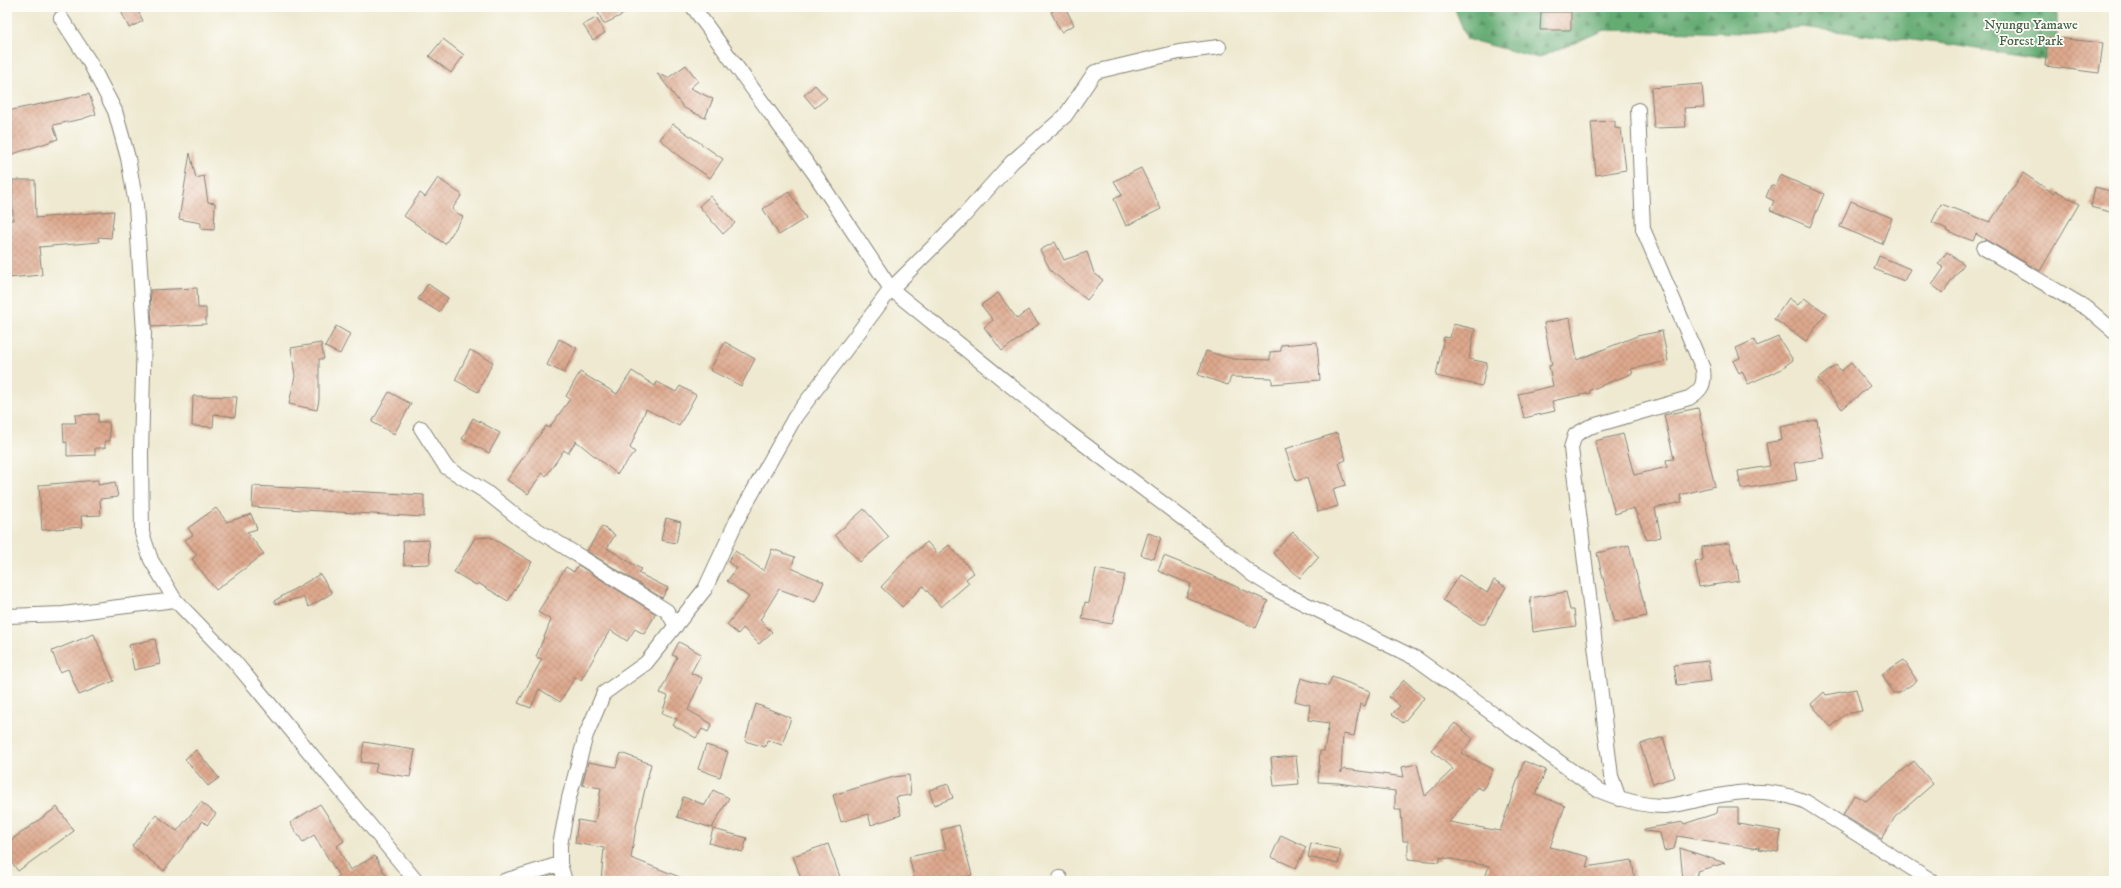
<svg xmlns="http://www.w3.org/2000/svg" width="2121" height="888" viewBox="0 0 2121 888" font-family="'IM FELL DW Pica',serif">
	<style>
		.forest { fill: url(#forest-firs); stroke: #406448 }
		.building { fill: url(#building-cross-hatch) }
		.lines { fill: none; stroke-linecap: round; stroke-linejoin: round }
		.minor-casing { stroke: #858276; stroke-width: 16 }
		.minor { stroke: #fff; stroke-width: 14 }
		.labels { text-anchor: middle; stroke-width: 3.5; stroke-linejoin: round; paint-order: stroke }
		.park-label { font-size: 14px; fill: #426046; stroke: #fdfcf7 }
	</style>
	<defs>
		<pattern id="forest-firs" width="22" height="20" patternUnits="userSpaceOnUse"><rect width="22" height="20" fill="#65ac73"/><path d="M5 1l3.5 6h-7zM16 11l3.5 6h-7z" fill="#528b5e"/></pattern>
		<pattern id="building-cross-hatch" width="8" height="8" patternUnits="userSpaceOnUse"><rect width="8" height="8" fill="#dda88d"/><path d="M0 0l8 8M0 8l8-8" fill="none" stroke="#bd9079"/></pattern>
	</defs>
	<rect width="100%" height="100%" fill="#fdfcf7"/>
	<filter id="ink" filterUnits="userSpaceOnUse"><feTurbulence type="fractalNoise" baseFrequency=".025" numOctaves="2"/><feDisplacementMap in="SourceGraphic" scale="8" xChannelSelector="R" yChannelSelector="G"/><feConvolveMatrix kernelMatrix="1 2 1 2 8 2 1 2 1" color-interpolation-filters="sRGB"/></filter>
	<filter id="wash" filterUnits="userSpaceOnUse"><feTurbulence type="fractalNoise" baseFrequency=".012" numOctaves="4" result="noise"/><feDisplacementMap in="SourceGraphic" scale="16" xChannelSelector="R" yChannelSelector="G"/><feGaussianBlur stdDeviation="0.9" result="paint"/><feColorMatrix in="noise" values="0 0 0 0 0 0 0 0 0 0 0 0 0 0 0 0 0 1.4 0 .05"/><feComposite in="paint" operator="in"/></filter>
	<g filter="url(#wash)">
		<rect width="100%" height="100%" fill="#eee9d0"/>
		<path class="forest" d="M1454 7H2057V62L1946 44 1801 27 1745 33 1605 30 1538 58 1467 39Z"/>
		<g id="blocks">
			<path class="building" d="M119 7H136L143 21 129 28Z
				M595 7H638L604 24Z
				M1062 7H1065L1074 25 1061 32 1051 12Z
				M1541 12H1571V30H1540Z
				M596 18 605 33 593 40 583 25Z
				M2048 37 2103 43 2099 73 2045 66Z
				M443 39 464 55 451 73 429 56Z
				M686 65 698 81 690 88 713 99 705 118 684 108 657 73 668 78Z
				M1702 84 1704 107 1684 108 1686 127 1654 128 1651 88Z
				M815 85 827 98 815 108 804 95Z
				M89 94 96 114 82 119 53 125 58 139 7 156V111Z
				M1615 121V128L1621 129 1626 170 1596 175 1591 122Z
				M673 124 723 159 710 178 680 157 660 139Z
				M190 153 196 178 204 176 208 202 215 203 214 230 201 229V223L179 219Z
				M1141 168 1161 209 1126 226 1114 199 1122 195 1114 181Z
				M2023 173 2053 193 2055 190 2079 204 2040 271 1976 234 1973 241 1946 231 1947 229 1932 222 1941 204 1990 222Z
				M1780 175 1824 194 1810 227 1770 210 1774 201 1766 197 1771 185 1775 187Z
				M438 178 462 195 452 209 463 217 445 244 404 216 420 193 425 197Z
				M12 180H35L36 218 114 211 111 238 98 237 99 242 39 247 42 275 7 278V220H13Z
				M2095 187 2114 192V213L2091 207Z
				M789 192 806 218 779 235 763 209Z
				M710 196 735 223 723 234 699 206Z
				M1851 201 1892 218 1882 244 1840 227Z
				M1055 242 1064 260 1087 252 1094 273 1103 280 1087 300 1051 271 1040 250Z
				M1947 252 1964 264 1943 293 1932 285 1944 268 1938 264Z
				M1879 256 1910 269 1904 281 1874 269Z
				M428 284 448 298 439 312 418 299Z
				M197 288 198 308H206V324L152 327 150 290Z
				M998 293 1017 319 1028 310 1039 324 1002 351 984 327 993 320 981 305Z
				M1789 298 1798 305 1804 298 1826 313 1806 341 1774 319Z
				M1570 318 1577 360 1637 336 1662 331 1668 361 1631 369 1633 373 1590 390V393L1552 401 1555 411 1524 418 1518 394 1553 386 1549 366 1552 365 1544 323Z
				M1453 324 1475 329 1469 359 1487 363 1482 386 1436 376 1444 337 1450 338Z
				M336 326 350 334 340 354 325 347Z
				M1778 337 1793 360 1782 368V369L1748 384 1742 371 1739 373 1733 361 1740 358 1736 348 1754 340 1757 346Z
				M559 339 577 348 564 373 547 365Z
				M725 342 755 359 741 386 710 370Z
				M1317 342 1320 380 1272 384V378L1231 377 1228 385 1198 375 1206 351 1233 359 1270 360V352L1281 351V345Z
				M321 343 324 359H319V400L317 410 289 404 295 376 291 348Z
				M470 350 493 362 478 392 455 380Z
				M1851 363 1870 386 1842 409 1818 379 1836 365 1841 371Z
				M632 371 655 386 657 382 676 392 680 386 696 395 679 426 646 409 630 448 635 452 617 474 576 441 568 453 564 450 546 476 542 473 528 494 507 480 546 426 549 428 570 399 566 396 580 372 617 394Z
				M389 392 411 404 394 434 372 422Z
				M193 396 237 397 235 417 214 414 213 427 192 426Z
				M1698 408 1704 434H1702L1715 486 1680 495 1682 502 1655 508 1661 537 1647 540 1634 508 1615 514 1595 441 1623 434 1634 475 1667 467 1666 460 1674 459 1664 415Z
				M98 414V422H109L110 441H105V448H95V455L67 456V442L64 443 63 423H76L75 415Z
				M473 418 500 433 489 453 462 439Z
				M1817 420 1824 458 1794 463 1797 480 1741 489 1738 471 1770 466 1766 443 1782 440 1780 427Z
				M1337 433 1346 460 1339 463 1346 485 1333 489 1338 506 1318 512 1307 478 1296 481 1285 449Z
				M98 480V485L115 482 118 497 100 499 101 515 81 516 82 527 42 530 39 485Z
				M253 486 424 495V517L252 507Z
				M216 508 227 522 251 514 257 529 247 532 264 554 216 590 192 559 197 555 185 540 193 535 188 528Z
				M864 509 889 537 860 562 835 535Z
				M666 518 681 522 676 543 661 540Z
				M602 526 615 535 607 548 641 569 638 573 668 588 662 598 587 551Z
				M1293 532 1319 557 1300 578 1273 553Z
				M1148 533 1161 537 1154 559 1141 555Z
				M490 537 532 562 508 601 478 583 476 585 454 572 475 538Z
				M429 540 430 564 404 565 403 541Z
				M927 542 938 554 949 545 974 573 966 579 969 583 941 607 923 586 902 607 881 587 909 557Z
				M1729 543 1735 565 1737 564 1739 581 1699 587 1695 561 1703 560 1702 547Z
				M1629 545 1647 616 1614 623 1597 553Z
				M772 549 795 557 791 568 824 582 815 602 779 589 760 620 772 632 759 644 743 628 738 634 727 625 749 597 727 581 737 568 728 562 735 551 764 571Z
				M1164 556 1199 570 1268 601 1256 628 1186 597 1191 584 1158 571Z
				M578 565 655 613 654 617 644 634 635 629 627 641 610 630 581 680 575 677 560 702 539 689 531 708 518 703 542 659 536 657 551 620 538 612 566 567 574 572Z
				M1096 569 1125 575 1112 624 1082 619 1085 602 1089 603Z
				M320 574 332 593 309 607 303 597 276 604 274 601Z
				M1459 575 1487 593 1494 580 1506 587 1485 624H1480L1443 600Z
				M1566 592 1570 610H1574L1576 626 1533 632 1530 598Z
				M94 634 114 681 79 695 68 669 60 672 52 651Z
				M155 639 160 664 134 670 129 645Z
				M679 642 701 654 691 673 702 678 688 710 712 724 708 732 702 729 696 738 673 725 677 719 662 713 668 696 660 693 677 657 672 655Z
				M1904 660 1917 681 1899 693H1893L1882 674Z
				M1708 661 1711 681 1677 685 1674 665Z
				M1332 677 1370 691 1365 706 1360 704 1354 736 1343 734 1341 773 1344 769 1404 777 1402 767 1417 764 1425 796 1453 769 1431 750 1455 723 1473 739 1461 753 1493 769 1483 790 1477 787 1449 822 1500 831 1524 761 1546 770 1536 794 1565 806 1550 847 1589 857 1586 867 1632 860 1635 881H1493L1485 878 1489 866 1440 857V862L1408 859V841H1403L1401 810H1395V791L1338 783 1318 782 1320 751H1324L1329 723 1308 720 1310 705 1295 701 1301 678 1328 686Z
				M1404 680 1424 698 1403 723 1392 714 1400 706 1389 697Z
				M1856 689 1862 711 1845 714 1831 727 1811 704 1824 692 1826 695Z
				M756 704 791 718 782 745 767 740 765 747 745 741Z
				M1663 737 1675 777 1653 784 1640 744Z
				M364 742 415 750 410 777 375 772 377 764 361 762Z
				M706 745 728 752 720 777 698 769Z
				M196 750 219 778 208 786 185 759Z
				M621 753 651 764 636 827 631 858 690 881H601L604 848 575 843 578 820 595 823 601 788 582 785 588 762 616 767Z
				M1296 756 1299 784 1274 786 1271 758Z
				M1914 761 1933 784 1895 817 1882 839 1843 815 1854 795 1866 801Z
				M909 775 911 795 896 797 901 815 871 825 868 814 841 822 833 795 894 777Z
				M948 784 953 798 934 805 929 790Z
				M713 790 729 798 712 828 677 817 683 797 705 805Z
				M201 802 216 814 207 825 203 821 164 871 132 846 156 815 177 831Z
				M320 804 344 841 337 846 350 870 375 856 389 881H329L339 876 314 835 303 842 290 823Z
				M57 807 74 831 18 871 7 856V843Z
				M1718 807H1738V824L1781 831 1778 852 1759 849V847L1753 848 1677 836 1674 849 1664 851 1660 833 1644 831V829L1683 822 1684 824 1717 813Z
				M959 825 972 875 947 881H915L909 857 946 849 941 830Z
				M713 829 747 838 743 852 709 843Z
				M1281 835 1306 847 1296 868 1271 857Z
				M1311 843 1341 850 1338 864 1308 857Z
				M828 844 840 877 827 881H802L793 856Z
				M1680 848 1725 863 1697 871 1698 881H1683Z"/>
		</g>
	</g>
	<g filter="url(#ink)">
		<use href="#blocks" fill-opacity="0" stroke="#858276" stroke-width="1"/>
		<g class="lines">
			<defs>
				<path id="minor" d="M693 7 814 173 891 289 1068 432 1202 533 1253 575 1279 591 1417 659 1598 790C1619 799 1642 806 1665 806 1678 805 1690 802 1701 799 1739 791 1770 787 1806 802L1932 881
					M61 18 89 61 115 111 128 158 136 205 144 332 141 453 142 533 151 560 175 600 234 661 416 881
					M1984 248 2088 309 2114 331
					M421 428 446 467 486 492 520 519 667 611 676 626
					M7 616 63 614 175 600
					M1619 799 1611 776 1571 448 1575 435 1589 427 1689 398C1702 390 1705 384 1703 369L1643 229 1638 110
					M1060 878 1061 881
					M504 881 560 864
					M565 881 560 864V845L569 798 586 735 604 693 646 663 705 589 737 520 795 417 891 289 961 219 1012 162 1065 116 1095 72 1179 52 1219 47"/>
			</defs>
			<use href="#minor" class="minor-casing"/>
			<use href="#minor" class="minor"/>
		</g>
	</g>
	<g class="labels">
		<g class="park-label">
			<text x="2031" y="29">Nyungu Yamawe<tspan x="2031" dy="16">Forest Park</tspan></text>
		</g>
	</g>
	<rect width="2121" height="888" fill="none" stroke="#fdfcf7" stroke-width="24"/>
</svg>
